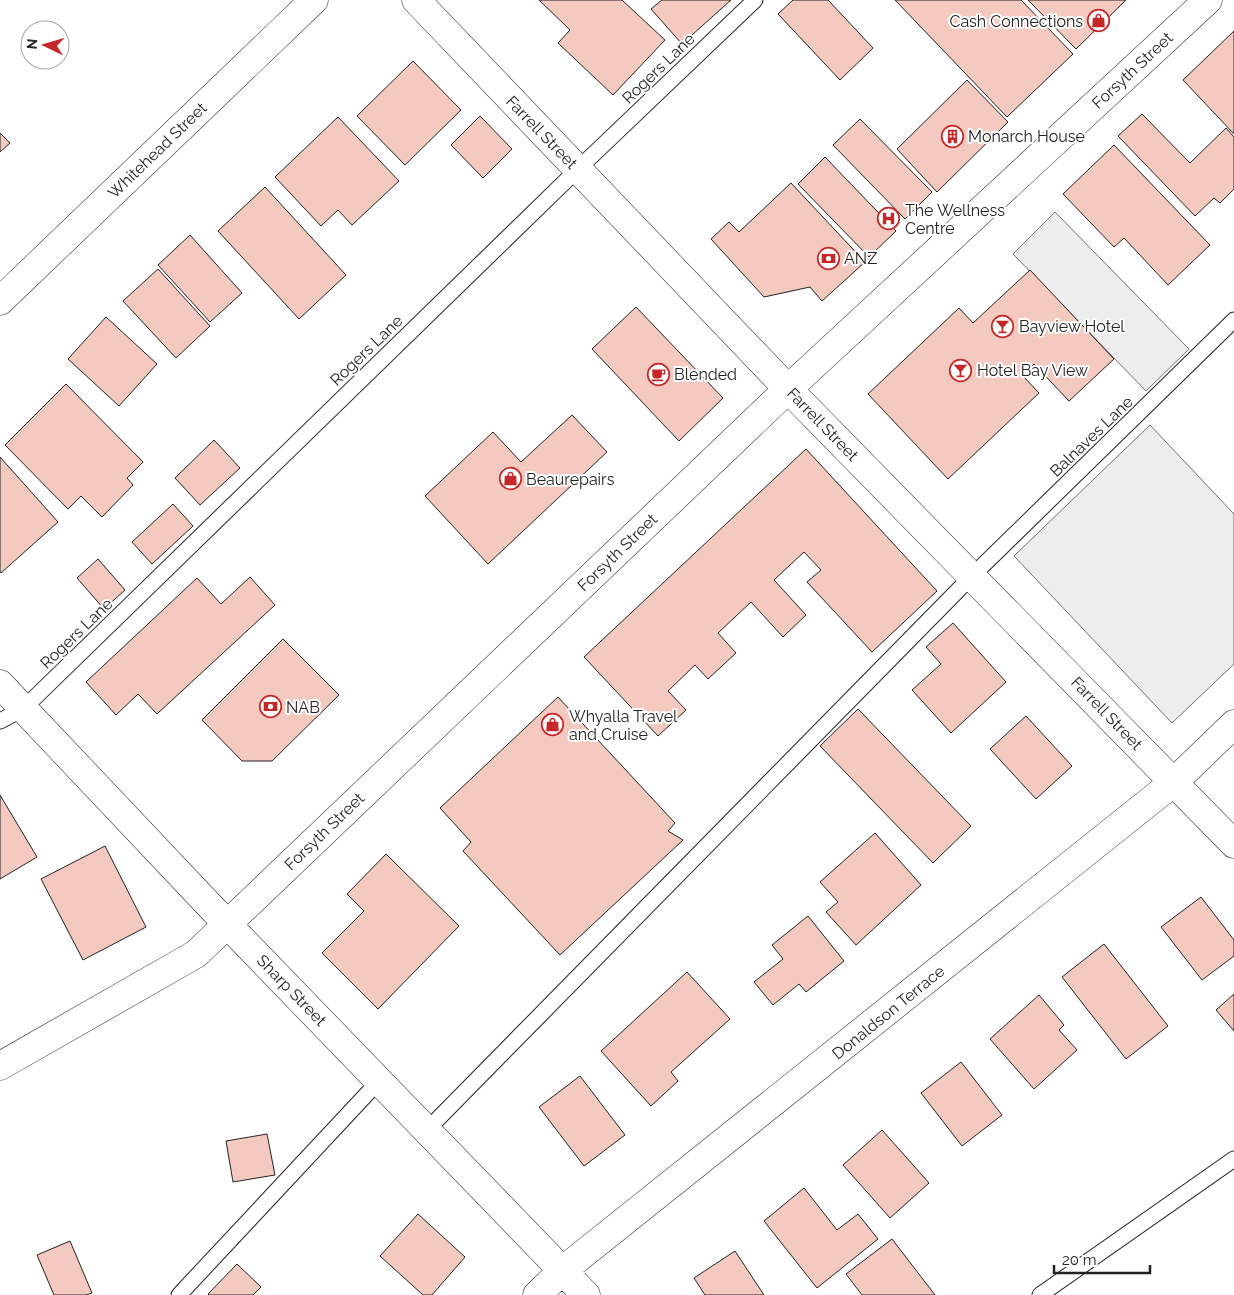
<svg xmlns="http://www.w3.org/2000/svg" width="1234" height="1295" viewBox="0 0 1234 1295" font-family="Raleway,sans-serif">
	<style>
		.parking { fill: #ededed; stroke: #6f6f6f }
		.building { fill: #f3c9c0; stroke: #222 }
		.lines { fill: none; stroke-linecap: round; stroke-linejoin: round }
		.lane-casing { stroke: #222; stroke-width: 17 }
		.street-casing { stroke: #222; stroke-width: 29 }
		.secondary-casing { stroke: #222; stroke-width: 29 }
		.lane { stroke: #fff; stroke-width: 15 }
		.street { stroke: #fff; stroke-width: 28 }
		.secondary { stroke: #fff; stroke-width: 28 }
		.labels { text-anchor: middle; stroke-width: 4; stroke-linejoin: round; paint-order: stroke }
		.poi-label { font-size: 16px; fill: #222; stroke: #fff; text-anchor: start }
		.street-label { font-size: 16px; fill: #222; stroke: #fff }
	</style>
	<rect width="100%" height="100%" fill="#fff"/>
	<path class="parking" d="M1055 212 1189 349 1146 391 1013 254Z
		M1150 425 1234 514V664L1172 723 1014 556Z"/>
	<path class="building" d="M539 0H622L665 40 613 95 558 43 570 30Z
		M662 0H731L682 44 651 9Z
		M793 0H828L873 48 840 80 778 14Z
		M895 0H1021L1073 54 1007 117Z
		M1028 0H1126L1076 49Z
		M1234 31V134L1183 80Z
		M413 61 461 110 405 165 357 116Z
		M967 80 1008 122 937 192 897 149Z
		M1142 114 1190 163 1226 128 1234 137V189L1220 203 1214 198 1195 216 1118 136Z
		M480 116 512 149 483 178 451 145Z
		M338 117 399 181 352 225 338 210 321 226 275 177Z
		M860 119 932 192 905 219 833 145Z
		M0 133 10 143 0 152Z
		M1114 145 1210 245 1168 285 1124 238 1114 247 1063 194Z
		M825 157 896 231 869 257 798 184Z
		M791 183 865 262 822 301 810 287 764 297 711 239 729 222 739 232Z
		M265 187 346 275 299 319 218 231Z
		M190 235 242 293 210 322 158 265Z
		M158 269 210 326 176 358 123 301Z
		M1030 270 1114 359 1069 401 1034 364 1022 375 1039 393 948 479 868 394 959 308 973 323Z
		M636 307 723 398 679 441 592 349Z
		M106 317 157 364 119 406 68 359Z
		M66 384 143 462 127 478 133 485 102 517 81 496 68 509 5 445Z
		M572 415 607 452 488 564 425 496 493 432 521 462Z
		M214 440 240 468 200 505 175 478Z
		M806 449 937 591 872 652 807 582 821 570 804 552 774 580 806 615 783 637 751 602 718 633 736 653 708 679 695 665 668 691 686 710 658 736 584 657Z
		M0 457 58 522 1 573 0 571Z
		M173 504 193 526 152 564 132 542Z
		M98 559 125 590 104 609 77 578Z
		M250 577 275 605 157 714 138 694 116 715 86 682 197 578 221 604Z
		M953 623 1006 682 951 733 912 690 941 664 926 647Z
		M283 639 339 695 272 761H242L202 720Z
		M558 697 675 823 668 831 683 840 560 955 463 851 471 842 440 808Z
		M858 709 971 826 933 863 820 746Z
		M1026 716 1072 766 1036 799 990 749Z
		M0 795 37 857 0 879Z
		M875 833 921 885 856 945 826 912 838 902 820 882Z
		M105 846 146 927 83 960 41 879Z
		M386 854 459 926 378 1009 322 953 364 911 347 894Z
		M1201 897 1234 940V956L1202 980 1161 927Z
		M808 916 844 961 806 992 799 984 773 1005 754 982 783 959 772 945Z
		M1104 944 1168 1026 1126 1059 1062 977Z
		M687 972 730 1019 671 1072 678 1081 651 1106 601 1051Z
		M1234 994V1031L1216 1010Z
		M1039 995 1064 1025 1059 1030 1077 1050 1034 1089 990 1039Z
		M961 1062 1002 1115 962 1146 921 1093Z
		M580 1076 625 1135 584 1166 539 1107Z
		M882 1130 929 1183 890 1218 843 1165Z
		M267 1134 275 1175 233 1182 226 1141Z
		M804 1188 837 1230 858 1214 878 1239 817 1288 764 1221Z
		M418 1214 465 1257 432 1295H423L380 1256Z
		M892 1239 935 1295H862L846 1274Z
		M70 1241 92 1293 86 1295H54L37 1255Z
		M735 1251 764 1295H705L694 1278Z
		M237 1264 261 1287 253 1295H209L208 1294Z"/>
	<g class="lines">
		<defs>
			<path id="lane" d="M0 721 23 709 578 169 755 0
				M427 1130 972 576 1234 320
				M179 1295 379 1081
				M1040 1295 1234 1159"/>
			<path id="street" d="M0 684 227 924 586 1295
				M0 1066 196 954 788 389 1208 0
				M537 1295 562 1271 1174 782 1234 724"/>
			<path id="secondary" d="M416 0 788 389 1234 844
				M0 301 314 0"/>
		</defs>
		<use href="#lane" class="lane-casing"/>
		<use href="#street" class="street-casing"/>
		<use href="#secondary" class="secondary-casing"/>
		<use href="#lane" class="lane"/>
		<use href="#street" class="street"/>
		<use href="#secondary" class="secondary"/>
	</g>
	<defs>
		<symbol id="shop-ring" viewBox="-11 -11 22 22"><circle r="9.5" fill="#fff" stroke="#c62828" stroke-width="1.5"/><path d="M-5-2.5h2.3a2.7 3.5 0 0 1 5.4 0H5L5.5 6h-11ZM-1.5-2.5h3a1.5 2.3 0 0 0-3 0Z" fill="#c62828"/></symbol>
		<symbol id="building-ring" viewBox="-11 -11 22 22"><circle r="9.5" fill="#fff" stroke="#c62828" stroke-width="1.5"/><path d="M-4-6H4V6H1V3H-1V6H-4ZM-2.5-4.3h1.7v1.8h-1.7ZM.8-4.3h1.7v1.8H.8ZM-2.5-1h1.7V.8h-1.7ZM.8-1h1.7V.8H.8Z" fill="#c62828"/></symbol>
		<symbol id="hospital-ring" viewBox="-11 -11 22 22"><circle r="9.5" fill="#fff" stroke="#c62828" stroke-width="1.5"/><path d="M-5-5h3v3.5h4V-5h3V5h-3V1.5h-4V5h-3Z" fill="#c62828"/></symbol>
		<symbol id="bank-ring" viewBox="-11 -11 22 22"><circle r="9.5" fill="#fff" stroke="#c62828" stroke-width="1.5"/><path d="M-6-4H6V4H-6ZM0-2.3a2.3 2.3 0 1 0 0 4.6a2.3 2.3 0 1 0 0-4.6Z" fill="#c62828"/></symbol>
		<symbol id="bar-ring" viewBox="-11 -11 22 22"><circle r="9.5" fill="#fff" stroke="#c62828" stroke-width="1.5"/><path d="M-6-5H6L.8 .8V4.5H3.5V6h-7V4.5H-.8V.8Z" fill="#c62828"/></symbol>
		<symbol id="cafe-ring" viewBox="-11 -11 22 22"><circle r="9.5" fill="#fff" stroke="#c62828" stroke-width="1.5"/><path d="M-5.5-4.5H6V0H3Q3 3.5 0 3.5H-2.5Q-5.5 3.5-5.5 0ZM3-3.2v2h1.7v-2ZM-6 4.5H4V6H-6Z" fill="#c62828"/></symbol>
	</defs>
	<g fill-rule="evenodd">
		<use href="#shop-ring" x="1086" y="8" width="25" height="25"/>
		<use href="#building-ring" x="940" y="124" width="25" height="25"/>
		<use href="#hospital-ring" x="876" y="206" width="25" height="25"/>
		<use href="#bank-ring" x="816" y="246" width="25" height="25"/>
		<use href="#bar-ring" x="990" y="314" width="25" height="25"/>
		<use href="#bar-ring" x="948" y="358" width="25" height="25"/>
		<use href="#cafe-ring" x="646" y="362" width="25" height="25"/>
		<use href="#shop-ring" x="498" y="466" width="25" height="25"/>
		<use href="#bank-ring" x="258" y="694" width="25" height="25"/>
		<use href="#shop-ring" x="540" y="712" width="25" height="25"/>
	</g>
	<g class="labels">
		<g class="poi-label">
			<text x="1083" y="27" text-anchor="end">Cash Connections</text>
			<text x="968" y="142">Monarch House</text>
			<text x="905" y="216">The Wellness<tspan x="905" dy="18">Centre</tspan></text>
			<text x="844" y="264">ANZ</text>
			<text x="1019" y="332">Bayview Hotel</text>
			<text x="977" y="376">Hotel Bay View</text>
			<text x="674" y="380">Blended</text>
			<text x="526" y="485">Beaurepairs</text>
			<text x="286" y="713">NAB</text>
			<text x="569" y="722">Whyalla Travel<tspan x="569" dy="18">and Cruise</tspan></text>
		</g>
		<g class="street-label">
			<text transform="translate(658 68) rotate(-44)" y="6">Rogers Lane</text>
			<text transform="translate(1132 70) rotate(-43)" y="6">Forsyth Street</text>
			<text transform="translate(542 132) rotate(46)" y="6">Farrell Street</text>
			<text transform="translate(157 150) rotate(-44)" y="6">Whitehead Street</text>
			<text transform="translate(366 350) rotate(-44)" y="6">Rogers Lane</text>
			<text transform="translate(823 424) rotate(46)" y="6">Farrell Street</text>
			<text transform="translate(1091 436) rotate(-44)" y="6">Balnaves Lane</text>
			<text transform="translate(617 552) rotate(-44)" y="6">Forsyth Street</text>
			<text transform="translate(76 633) rotate(-44)" y="6">Rogers Lane</text>
			<text transform="translate(1107 713) rotate(46)" y="6">Farrell Street</text>
			<text transform="translate(324 831) rotate(-44)" y="6">Forsyth Street</text>
			<text transform="translate(292 990) rotate(46)" y="6">Sharp Street</text>
			<text transform="translate(888 1012) rotate(-39)" y="6">Donaldson Terrace</text>
		</g>
	</g>
	<g transform="translate(45 45) rotate(275)"><circle r="24" fill="#ffffff" stroke="#a7a7a7"/>
	<path d="M0-4L9 19L0 12L-9 19Z" fill="#c62828"/>
	<text y="-8" font-size="14" font-weight="bold" text-anchor="middle" fill="#222222">N</text>
	</g>
	<path d="M1054 1265v8h96v-8" fill="none" stroke="#222222" stroke-width="2.5"/>
	<text x="1062" y="1265" font-size="15" fill="#222222" stroke="#ffffff" stroke-width="4" paint-order="stroke">20 m</text>
</svg>
